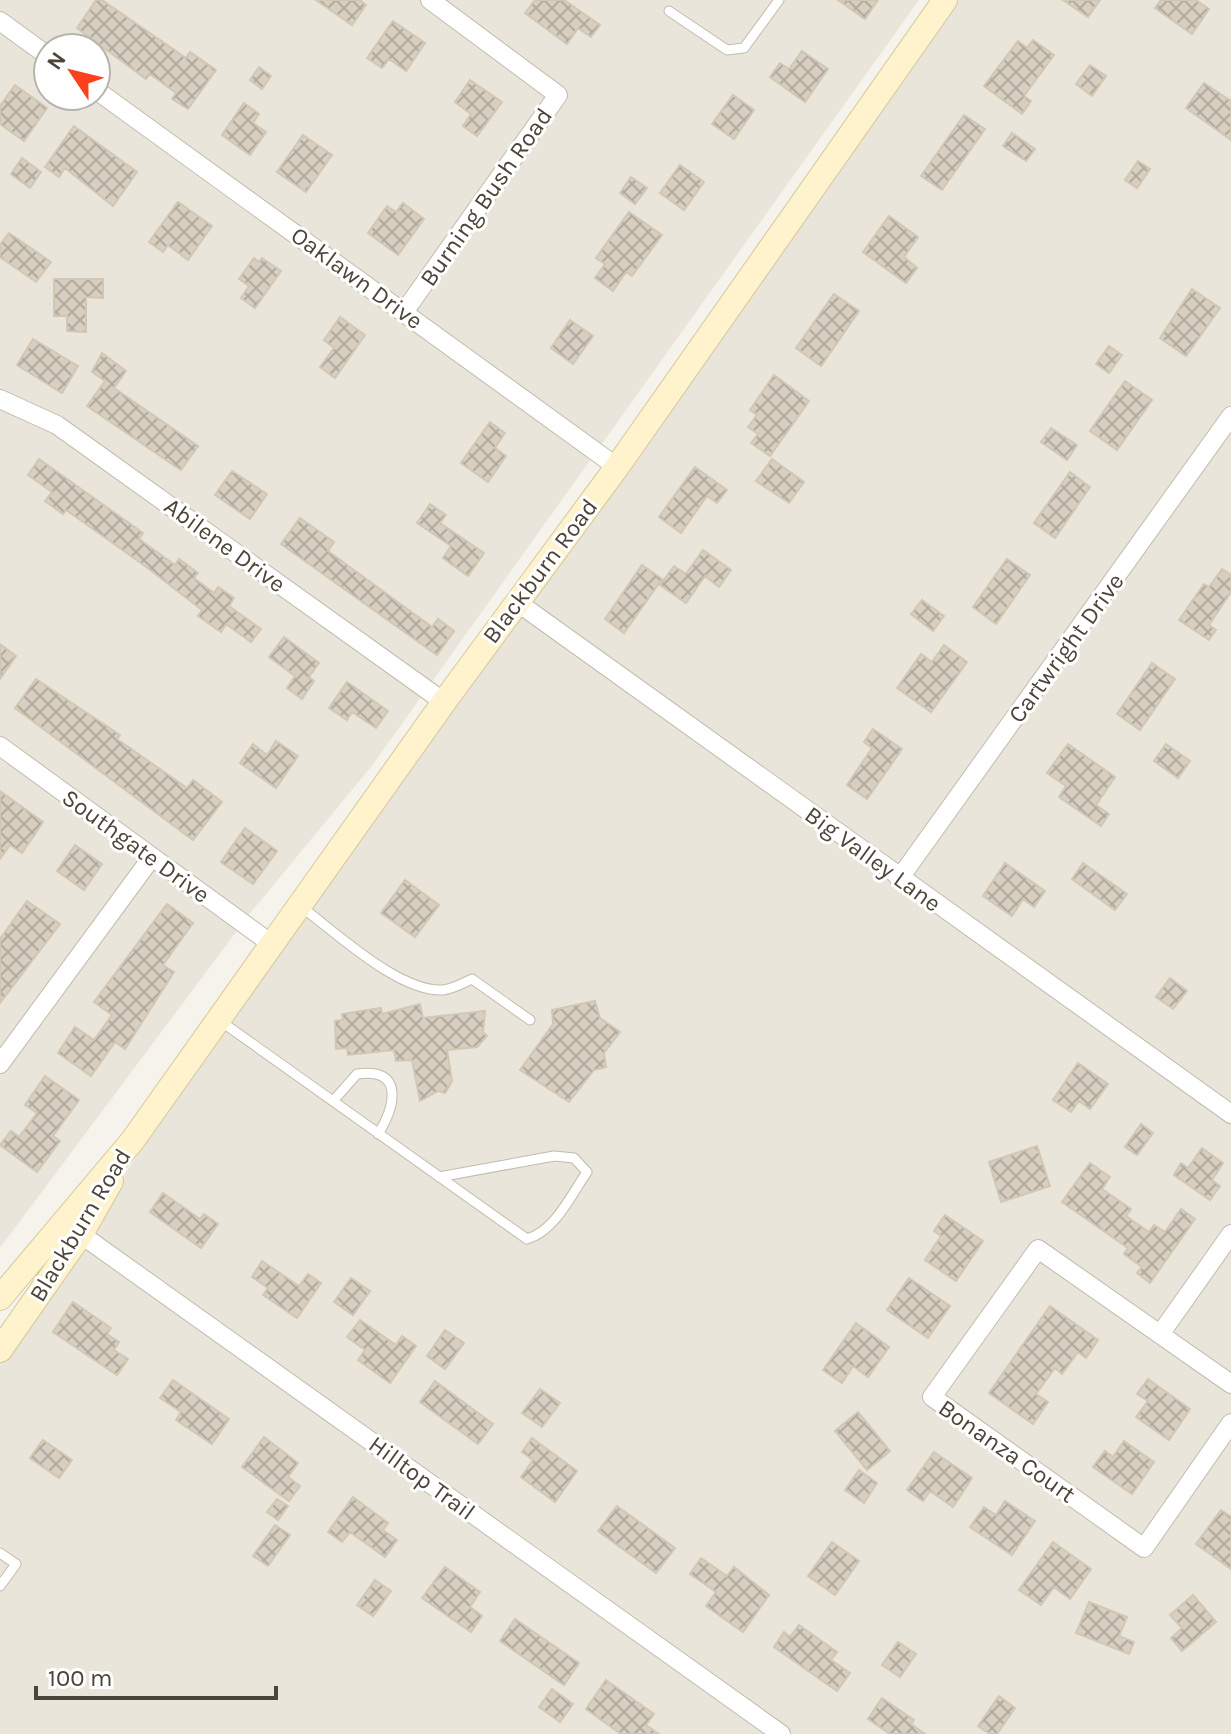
<svg xmlns="http://www.w3.org/2000/svg" width="1231" height="1734" viewBox="0 0 1231 1734" font-family="Karla,sans-serif">
	<style>
		.residential { fill: #eae5da; fill-rule: evenodd }
		.building { fill: url(#building-cross-hatch); stroke: #d3c7b4; stroke-width: 2 }
		.lines { fill: none; stroke-linecap: round; stroke-linejoin: round }
		.service-casing { stroke: #c2bbae; stroke-width: 11 }
		.minor-casing { stroke: #c2bbae; stroke-width: 20 }
		.secondary-casing { stroke: #d6c79b; stroke-width: 26 }
		.service { stroke: #fff; stroke-width: 9 }
		.minor { stroke: #fff; stroke-width: 18 }
		.secondary { stroke: #fff3cd; stroke-width: 24 }
		.labels { text-anchor: middle; stroke-width: 6; stroke-linejoin: round; paint-order: stroke }
		.street-label { font-size: 24px; fill: #4b4439; stroke: #fff }
	</style>
	<defs>
		<pattern id="building-cross-hatch" width="8" height="8" patternUnits="userSpaceOnUse" patternTransform="scale(2)"><rect width="8" height="8" fill="#d8cfc1"/><path d="M0 0l8 8M0 8l8-8" fill="none" stroke="#b1aa9e"/></pattern>
	</defs>
	<rect width="100%" height="100%" fill="#f6f3ec"/>
	<path class="residential" d="M0 0H919L371 767 251 912 0 1248ZM48 48H96V96H48Z
		M959 0H1231V1734H0V1355L207 1054Z"/>
	<path class="building" d="M96 0H102L186 58 190 52 216 70 188 109 172 99 176 93 150 74 146 79 77 28Z
		M316 0H360L366 5 352 25Z
		M535 0H564L600 25 591 37 578 28 567 44 525 13Z
		M838 0H878L865 19Z
		M1063 0H1100L1088 17Z
		M1161 0H1196L1209 9 1192 34 1155 8Z
		M393 21 425 43 406 71 389 59 382 68 367 58Z
		M1033 40 1054 55 1024 96 1031 101 1022 114 984 86 1018 41 1027 48Z
		M802 51 828 69 805 102 770 77 780 63 789 69Z
		M1090 65 1106 76 1092 96 1076 84Z
		M259 67 271 76 262 89 250 80Z
		M470 80 502 102 477 136 463 126 471 114 455 102Z
		M1204 83 1231 101V140L1186 108Z
		M15 85 47 108 24 141 0 124V106Z
		M733 95 754 110 734 139 712 124Z
		M244 103 259 114 253 123 266 132 250 155 222 135Z
		M964 115 985 129 942 190 921 176Z
		M74 126 137 172 113 206 65 168 59 177 45 167Z
		M1012 133 1035 149 1026 161 1003 146Z
		M303 135 332 155 306 192 277 172Z
		M22 158 41 172 30 188 11 174Z
		M1138 161 1150 169 1137 188 1125 180Z
		M680 165 704 182 684 210 660 193Z
		M631 177 647 188 635 204 620 193Z
		M178 202 212 226 188 260 168 245 163 252 149 242Z
		M403 203 424 219 398 255 368 233 387 206 396 212Z
		M629 212 662 235 632 276 626 272 613 291 595 278 605 264 596 258Z
		M889 216 918 237 904 257 917 268 906 283 863 252Z
		M9 233 51 262 36 282 0 257V245Z
		M254 258 259 262 262 258 281 271 255 308 241 298 249 286 239 279Z
		M54 279H103V298L86 297V332L67 331V316H54Z
		M1192 289 1220 308 1186 356 1160 338Z
		M834 294 859 311 821 366 796 348Z
		M340 317 365 335 335 378 320 367 334 348 324 340Z
		M570 320 593 336 573 364 551 348Z
		M33 339 78 366 62 393 17 365Z
		M1109 346 1122 355 1109 373 1096 364Z
		M102 353 126 371 114 388 198 446 181 470 87 406 105 381 92 372Z
		M774 375 809 401 770 456 751 443 758 434 748 427 757 415 750 410Z
		M1125 381 1152 400 1117 450 1090 431Z
		M490 422 505 433 495 448 506 456 488 482 461 463Z
		M1051 428 1077 445 1067 460 1041 442Z
		M39 459 143 533 139 539 175 565 179 559 198 573 194 578 214 593 218 587 234 598 229 606 261 629 251 642 226 624 221 632 198 616 202 610 145 566 66 510 63 514 45 501 52 492 28 475Z
		M772 459 804 482 789 503 756 481Z
		M695 467 727 490 717 503 707 496 681 533 659 517Z
		M232 471 267 494 250 519 215 495Z
		M1070 472 1090 487 1055 538 1034 523Z
		M430 504 446 515 440 523 484 553 468 576 443 558 451 546 417 523Z
		M300 518 334 542 328 551 432 627 438 619 454 631 437 655 281 544Z
		M703 550 731 570 719 587 705 576 686 603 660 585 674 566 686 574Z
		M1007 559 1030 575 996 624 973 607Z
		M642 565 662 579 624 633 605 619Z
		M1222 569 1231 575V592L1209 625 1216 630 1209 640 1179 620 1204 584 1209 587Z
		M922 600 944 616 933 631 911 614Z
		M284 637 319 663 309 677 314 681 302 699 287 688 295 676 269 657Z
		M0 644 16 656 0 679Z
		M944 645 967 662 931 712 897 688 921 654 932 662Z
		M1152 663 1175 679 1140 730 1117 714Z
		M36 679 120 735 117 739 187 788 193 780 222 802 193 840 15 708Z
		M347 682 388 711 376 728 352 712 347 720 329 708Z
		M873 729 902 749 867 799 847 785 872 748 864 742Z
		M276 741 298 756 276 788 240 763 253 744 267 755Z
		M1068 744 1115 777 1096 805 1109 814 1101 826 1059 797 1066 786 1047 773Z
		M1166 744 1190 761 1178 778 1154 761Z
		M0 791 43 822 22 853 10 845 0 859Z
		M245 828 277 851 253 884 221 862Z
		M75 845 102 864 84 890 57 871Z
		M1005 863 1045 891 1034 907 1023 899 1012 916 983 896Z
		M1083 863 1127 894 1115 910 1072 879Z
		M405 880 439 905 415 937 381 913Z
		M27 901 60 924 0 1003V939Z
		M167 904 193 923 163 965 174 972 125 1049 115 1042 91 1076 58 1053 75 1027 94 1040 112 1015 94 1002Z
		M1170 978 1187 991 1173 1009 1156 997Z
		M595 1001 600 1018 620 1032 604 1053 606 1067 594 1070 569 1102 520 1070 553 1024 552 1010Z
		M420 1004 423 1018 485 1011 483 1032 487 1036 477 1047 447 1050 452 1081 445 1093 438 1091 420 1101 412 1060 396 1061 394 1050 348 1055 347 1048 336 1049 335 1021 343 1020 342 1014 381 1008 382 1014Z
		M1078 1063 1108 1084 1090 1109 1079 1101 1071 1112 1053 1100Z
		M45 1076 79 1100 53 1136 60 1141 37 1172 0 1145 11 1131 19 1137 37 1113 25 1105Z
		M1141 1124 1153 1133 1137 1155 1125 1147Z
		M1037 1146 1050 1186 1001 1202 989 1162Z
		M1202 1148 1223 1163 1212 1180 1220 1186 1210 1200 1174 1175 1181 1163 1188 1168Z
		M1090 1163 1110 1177 1102 1189 1131 1209 1126 1216 1149 1232 1154 1225 1165 1232 1181 1209 1195 1219 1150 1283 1137 1273 1142 1267 1124 1254 1128 1248 1062 1202Z
		M163 1193 200 1219 204 1214 218 1224 201 1248 150 1212Z
		M945 1215 983 1241 956 1281 925 1260 941 1236 934 1231Z
		M262 1261 299 1286 308 1274 321 1283 297 1318 263 1295 268 1288 252 1277Z
		M351 1278 370 1291 353 1315 334 1302Z
		M909 1278 950 1306 928 1338 887 1310Z
		M73 1302 111 1328 107 1334 119 1342 114 1350 128 1359 117 1375 53 1332Z
		M1050 1306 1098 1340 1086 1358 1078 1352 1062 1374 1055 1368 1036 1394 1048 1402 1033 1424 989 1393Z
		M360 1320 396 1345 402 1336 416 1346 390 1383 358 1360 365 1350 347 1337Z
		M856 1323 889 1347 868 1377 853 1366 842 1383 823 1370Z
		M445 1330 464 1343 445 1369 427 1356Z
		M1148 1379 1190 1409 1169 1440 1136 1417 1148 1401 1137 1394Z
		M173 1380 229 1419 212 1444 176 1420 181 1412 160 1398Z
		M435 1381 493 1424 478 1444 420 1402Z
		M540 1389 560 1403 542 1427 522 1413Z
		M858 1412 890 1451 867 1470 835 1431Z
		M264 1437 298 1463 288 1477 300 1486 289 1501 242 1467Z
		M532 1438 577 1471 555 1502 521 1477 533 1460 522 1452Z
		M43 1440 72 1460 59 1478 30 1458Z
		M1124 1441 1154 1462 1132 1494 1093 1467 1105 1451 1113 1457Z
		M934 1452 972 1478 953 1507 930 1491 923 1501 907 1490Z
		M859 1470 877 1483 864 1503 845 1490Z
		M353 1497 388 1523 383 1530 397 1540 385 1557 350 1532 342 1542 328 1532Z
		M277 1499 288 1506 278 1520 267 1512Z
		M1005 1501 1035 1521 1012 1555 970 1527 984 1507 996 1515Z
		M617 1506 675 1548 656 1573 598 1531Z
		M1221 1510 1231 1517V1569L1196 1544Z
		M275 1525 290 1535 268 1566 253 1556Z
		M832 1542 859 1561 835 1595 808 1576Z
		M1053 1542 1091 1569 1070 1599 1054 1587 1041 1605 1019 1590Z
		M701 1558 727 1576 734 1567 769 1595 743 1632 706 1606 716 1592 690 1574Z
		M445 1567 480 1592 470 1607 482 1616 471 1632 422 1598Z
		M375 1580 391 1591 373 1616 357 1605Z
		M1193 1595 1216 1622 1182 1651 1171 1638 1182 1628 1170 1615Z
		M1089 1602 1127 1617 1119 1636 1134 1642 1129 1654 1076 1633Z
		M515 1619 579 1663 564 1685 500 1641Z
		M799 1625 837 1652 831 1660 850 1673 837 1691 774 1647 784 1632 790 1637Z
		M898 1642 916 1654 900 1677 882 1665Z
		M606 1680 654 1714 646 1725 659 1734H621L586 1709Z
		M552 1689 573 1704 560 1722 539 1707Z
		M999 1696 1015 1708 997 1734H990L978 1726Z
		M882 1698 914 1720 911 1724 925 1734H890L868 1719Z"/>
	<g class="lines">
		<defs>
			<path id="service" d="M669 11 727 50 744 48 779 0
				M300 906C336 932 398 992 443 990 453 989 463 983 472 979L530 1020
				M219 1020 527 1239C555 1231 571 1195 587 1172L574 1158 554 1156 439 1177
				M333 1101 357 1074C405 1067 395 1107 378 1134
				M0 1553 16 1564 0 1586"/>
			<path id="minor" d="M0 21 48 56
				M96 90 617 467
				M404 312 558 95 430 0
				M0 399 57 425 444 702
				M517 602 1231 1114
				M0 746 273 945
				M899 879 1231 416
				M0 1064 152 857
				M72 1228 781 1734
				M1161 1333 1231 1234
				M1231 1384 1038 1249 932 1397 1144 1548 1231 1423"/>
			<path id="secondary" d="M0 1298 133 1140 444 702 617 467 945 0
				M0 1350 81 1234 111 1181"/>
		</defs>
		<use href="#service" class="service-casing"/>
		<use href="#minor" class="minor-casing"/>
		<use href="#secondary" class="secondary-casing"/>
		<use href="#service" class="service"/>
		<use href="#minor" class="minor"/>
		<use href="#secondary" class="secondary"/>
	</g>
	<g class="labels">
		<g class="street-label">
			<text transform="translate(486 197) rotate(-55)" y="8">Burning Bush Road</text>
			<text transform="translate(357 278) rotate(36)" y="8">Oaklawn Drive</text>
			<text transform="translate(225 545) rotate(36)" y="8">Abilene Drive</text>
			<text transform="translate(540 571) rotate(-53)" y="8">Blackburn Road</text>
			<text transform="translate(1066 648) rotate(-54)" y="8">Cartwright Drive</text>
			<text transform="translate(136 846) rotate(36)" y="8">Southgate Drive</text>
			<text transform="translate(873 859) rotate(36)" y="8">Big Valley Lane</text>
			<text transform="translate(80 1225) rotate(-59)" y="8">Blackburn Road</text>
			<text transform="translate(1007 1451) rotate(35)" y="8">Bonanza Court</text>
			<text transform="translate(422 1478) rotate(36)" y="8">Hilltop Trail</text>
		</g>
	</g>
	<g transform="translate(72 72) rotate(305)"><circle r="38" fill="#ffffff" stroke="#b7b4b0" stroke-width="2"/>
	<path d="M0-6L14 30L0 20L-14 30Z" fill="#fc3f1d"/>
	<text y="-12" font-size="22" font-weight="bold" text-anchor="middle" fill="#4b4439">N</text>
	</g>
	<path d="M36 1686v12h240v-12" fill="none" stroke="#4b4439" stroke-width="4"/>
	<text x="48" y="1686" font-size="24" fill="#4b4439" stroke="#ffffff" stroke-width="6" paint-order="stroke">100 m</text>
</svg>
